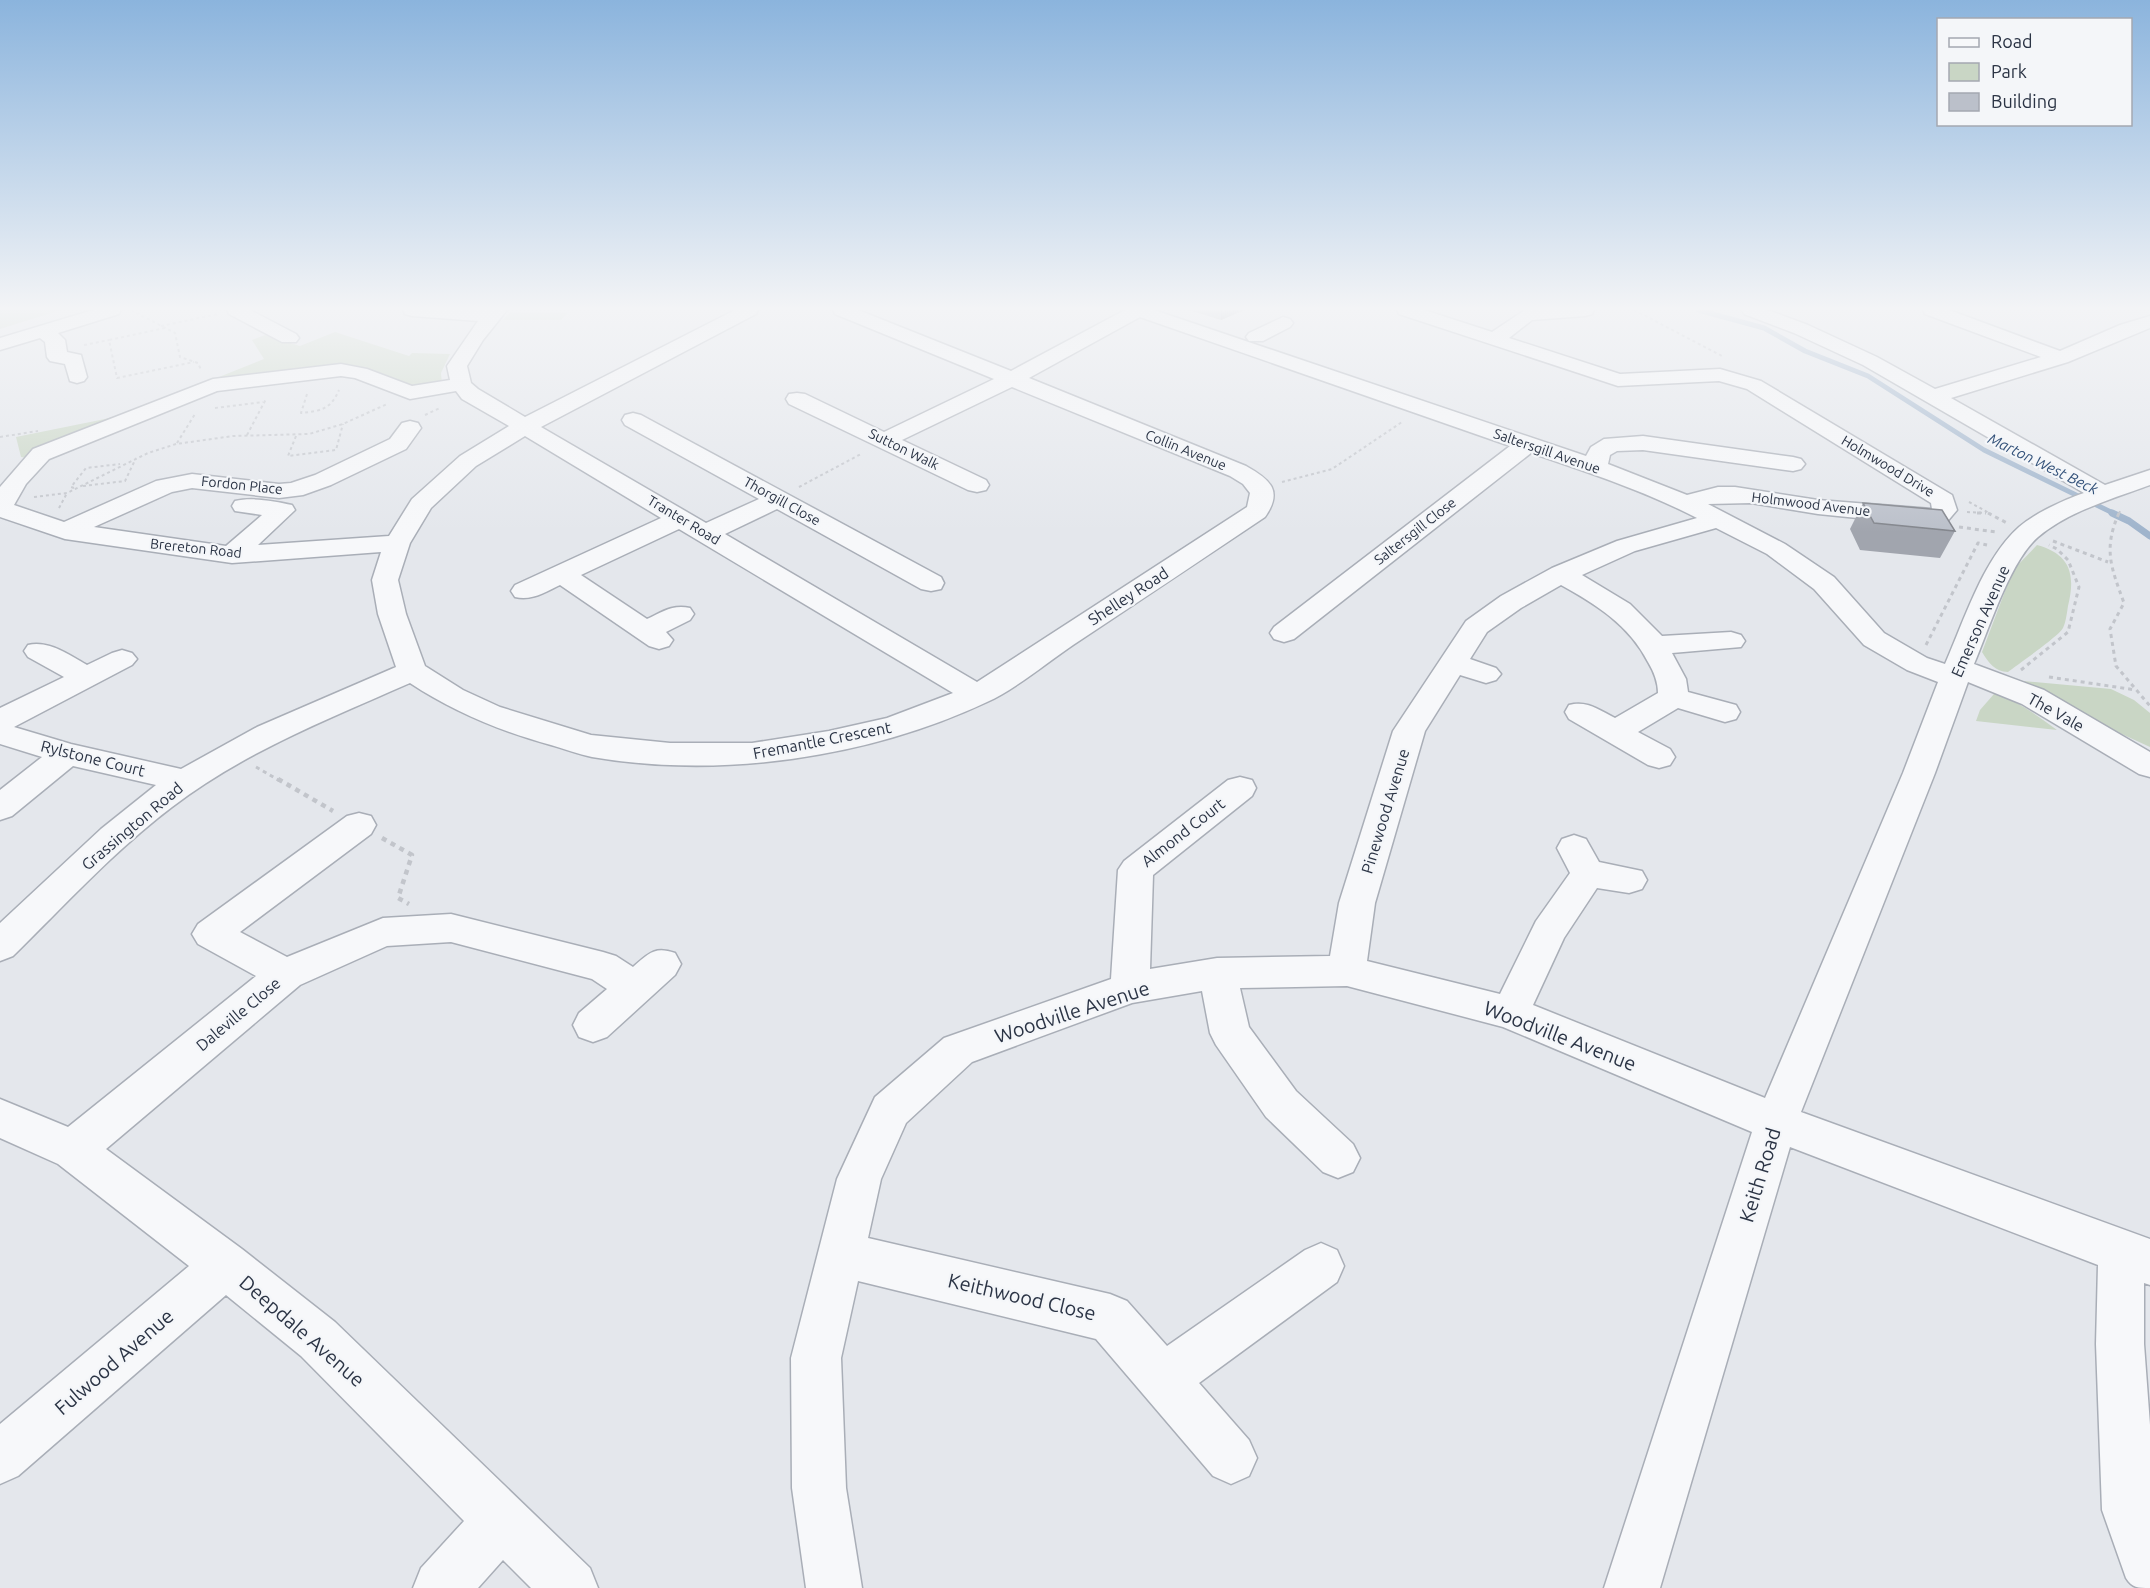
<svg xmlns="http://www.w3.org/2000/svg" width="2150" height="1588" viewBox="0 0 2150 1588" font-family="Ubuntu,sans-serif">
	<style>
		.green { fill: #c9d6c5 }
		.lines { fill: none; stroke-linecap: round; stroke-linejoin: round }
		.stream-far1 { stroke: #9fb4cc; stroke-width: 5 }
		.stream { stroke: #9fb4cc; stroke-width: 7 }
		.minor-casing { stroke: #a9aeb7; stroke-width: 3 }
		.path-far2 { stroke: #c2c5cb; stroke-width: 2; stroke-dasharray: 3 3; stroke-linecap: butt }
		.path-far1 { stroke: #c2c5cb; stroke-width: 3; stroke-dasharray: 4 4; stroke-linecap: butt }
		.path { stroke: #c2c5cb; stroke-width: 4.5; stroke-dasharray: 5 5; stroke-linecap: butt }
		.minor { fill: #f7f8fa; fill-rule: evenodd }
		.wall { fill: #a1a5ae }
		.shaded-wall { fill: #83868d }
		.building { fill: #bbc0ca; stroke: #83868d; stroke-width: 1.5 }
		.labels { text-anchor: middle; stroke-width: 4.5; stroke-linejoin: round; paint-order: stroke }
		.far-street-label { font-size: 14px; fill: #2b3445; stroke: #f4f6f9 }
		.far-water-label { font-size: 15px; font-style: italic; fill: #34527a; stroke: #f4f6f9 }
		.street-label { font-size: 16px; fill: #2b3445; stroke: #f4f6f9 }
		.near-street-label { font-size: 20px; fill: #2b3445; stroke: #f4f6f9 }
	</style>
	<rect width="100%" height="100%" fill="#e4e7ec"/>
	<path class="green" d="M0 310H61L0 329Z
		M510 312H568L561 320H503Z
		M335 332 409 356 412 353 450 354 441 373 442 384 421 390 366 369 214 379 264 359 252 340 265 335 300 346Z
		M139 410 27 458 21 457 16 437 105 419Z
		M2037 545C2070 554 2076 574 2068 606 2067 612 2066 622 2063 628 2058 637 2018 664 2008 672 1995 672 1988 662 1982 652L2013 570Z
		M2023 681 2111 689 2134 700 2150 713V747L2100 724Z
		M1994 694C2018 700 2037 716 2057 730L1976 721 1980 710Z"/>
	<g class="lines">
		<path class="stream-far1" d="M1698 310 1764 328 1805 351 1868 376 1984 450 2115 514"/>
		<path class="stream" d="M2112 513 2129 521 2150 536"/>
		<defs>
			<path id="minor" d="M93 310H121L119 314 58 333 65 340 67 352 81 355 87 377 84 381 77 383 70 381 65 364 50 361 47 357 45 342 40 338 0 350V338Z
				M227 310H250L296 334 299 338 296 342H282L229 314Z
				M403 310H507L483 340 467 366 471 383 478 389 525 417 735 310H758L756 314 541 427 706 523 759 499 625 425 622 420 625 415 633 413 641 415 941 577 944 583 941 589 931 591 921 589 777 509 725 534 977 682 1247 507 1250 493 1243 484 1230 476 1012 387 902 440 986 480 989 485 986 490 977 492 968 490 789 404 786 399 789 394 797 393 805 394 884 432 994 379 835 314 833 310H858L1011 371 1125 310H1154L1586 456 1591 447 1604 439 1643 436 1793 457 1801 459 1805 464 1801 469 1793 471 1643 450 1617 451 1610 455 1608 464 1687 495 1718 487H1735L1818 500 1932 509 1931 503 1747 389 1719 381 1618 386 1399 314 1397 310H1424L1492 332 1525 310H1594L1592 314 1585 316 1532 320 1509 338 1620 374 1720 369 1761 381 1952 495 1957 510 1946 523 1937 526 1818 514 1751 503 1708 504 1785 544 1834 577 1884 633 1927 658 1945 664C1964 621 1983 559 2019 527 2035 513 2064 500 2084 493L1863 365 1794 333 1744 314 1742 310H1768L1808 325 1877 357 1935 389 2041 357 1925 314 1923 310H1949L2060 351 2120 325 2150 316V328L2068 362 1951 398 2105 485 2150 470V485C2112 499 2069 511 2038 537 2010 561 1989 629 1974 664L2044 690 2150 752V777L2139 774 2022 704 1968 682 1935 773 1801 1112 2150 1239V1285L2144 1283V1344L2150 1425V1588C2138 1588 2132 1588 2126 1578L2102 1510 2096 1344 2098 1265 1790 1147 1660 1588H1604L1752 1132 1503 1027 1347 986 1240 988 1249 1027 1296 1091 1353 1144 1360 1158 1353 1172 1338 1178 1323 1172 1266 1117 1216 1045 1210 1033 1202 991 1132 1003 972 1062 906 1123 881 1179 868 1238 1110 1294 1127 1301 1167 1346 1305 1250 1321 1243 1337 1250 1344 1266 1337 1282 1199 1383 1249 1440 1257 1458 1249 1476 1231 1484 1213 1476 1096 1339 858 1281 841 1358 846 1488 862 1588H806L792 1488 791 1358 837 1179 875 1097 944 1038 1111 979 1118 870 1124 861 1228 780 1240 777 1252 780 1256 788 1252 796 1153 875 1150 969 1217 958 1330 956 1339 903 1393 731 1466 621 1501 596 1552 568 1617 541 1697 518C1645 491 1587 472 1531 453L1294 639 1284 642 1274 639 1270 633 1274 627 1510 446 1140 317 1029 378 1246 466C1271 480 1283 491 1265 517 1201 560 1137 603 1073 645 1048 662 1014 690 987 702 868 758 721 779 592 757 578 754 565 749 551 745 500 731 454 712 410 683 328 719 244 752 172 807 114 851 65 905 13 956L0 961V923L101 829 156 785 73 766 12 816 0 820V790L42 757 0 744V708L64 677 28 657 24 651 28 645C49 640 69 655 87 665L112 653 122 650 132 653 137 659 132 665 14 727 71 744 181 769 257 727 396 667 378 614 372 580 381 552 232 563 65 539 0 517V487L33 449 213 379 341 364 367 369 412 386 450 380 447 366 478 321 412 316 405 314ZM341 376 355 378 410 399 456 391 462 399 509 426 460 456 412 499 389 536 258 545 295 510 292 505C275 501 252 497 235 501L232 506 235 511 262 515 226 546 94 527 172 492 192 488 279 498 303 495 331 485 406 449 421 428 418 423 410 421 402 423 390 439 315 475 291 483 279 484 192 474 156 481 64 522 14 505 26 484 49 459 217 391ZM525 436 661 518 515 585 511 591 515 597C532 601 545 592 560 585L649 646 659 649 669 646 673 640 666 632 690 620 694 614 690 608C673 604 662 612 647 619L581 575 679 529 953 693 887 718 829 731 752 743H670L591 735 500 707 463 690 425 666 406 614 398 580 410 543 431 508 476 466ZM1716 528 1767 554 1814 589 1864 645 1907 670 1938 682 1903 773 1765 1098 1533 1005 1564 938 1597 888 1629 893 1642 889 1647 880 1642 871 1599 862 1586 839 1574 835 1562 839 1557 848 1570 873 1536 921 1500 994 1367 961 1375 903 1425 731 1460 675 1486 683 1496 680 1501 674 1496 668 1470 659 1487 632 1521 608 1561 585C1597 605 1629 625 1648 662 1654 672 1658 682 1658 693L1615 718C1599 710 1587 700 1569 705L1565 712 1569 719 1648 765 1659 768 1670 765 1675 757 1670 749 1638 732 1678 708 1725 722 1736 719 1740 712 1736 705 1688 692 1686 679 1672 653 1741 647 1745 641 1741 635 1731 632 1662 636 1630 604 1582 575 1635 551Z
				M1283 317 1290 319 1293 323 1290 327 1263 341H1249L1246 337 1249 333Z
				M359 813 371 816 376 825 371 834 240 932 287 957 383 918 451 914 603 952 616 956 633 967C649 953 655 946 675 953L681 964 675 975 607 1037 593 1042 579 1037 573 1025 579 1013 607 989 592 979 451 942 387 946 300 985 106 1149 242 1249 335 1322 590 1568 598 1588H531L503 1560 478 1588H413L421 1568 464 1521 301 1356 226 1295 18 1476 0 1484V1424L189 1266 58 1164 0 1138V1099L68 1127 256 976 198 944 192 934 198 924 347 816Z"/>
		</defs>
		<use href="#minor" class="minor-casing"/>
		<path class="path-far2" d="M131 310 175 333 180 357 198 363 201 370
			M1634 310 1722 356
			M161 326 218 314
			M165 328 109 340 117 378 194 362
			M84 345 109 340
			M307 394 301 413C321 411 331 409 339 390
			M215 408 263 402
			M425 415 440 408
			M247 435 266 399
			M296 436 288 456 336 450 343 424
			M0 437 38 431
			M177 443 195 414
			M1282 482 1332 469 1402 422
			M83 486 125 481 136 458
			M799 487 861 454
			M74 488 71 487 86 468 120 464
			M34 497 67 493 148 453 176 444 233 436 309 434 343 424 387 404
			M1969 502 1991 514
			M59 508 67 493
			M1967 512 1986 513
			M2119 514 2120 511"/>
		<path class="path-far1" d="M1977 513H1986
			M1988 513 2007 523
			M2119 513C2103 549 2111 567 2124 603L2110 629 2116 666 2150 706
			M1959 527 1996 532
			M2053 541 2108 562
			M1926 645 1978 543 1987 545
			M2021 670 2068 632 2079 587 2068 560 2057 549 2049 545
			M2049 677 2136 690
			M256 767 280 781"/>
		<path class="path" d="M278 779 333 811
			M382 838 412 855 398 898 409 904"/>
		<use href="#minor" class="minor"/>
	</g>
	<path class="wall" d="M1189 310H1244L1221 320Z
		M1863 503 1955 531 1940 558 1860 550 1850 529Z"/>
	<path class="shaded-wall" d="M1221 310H1244L1221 320Z"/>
	<path class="building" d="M1863 503 1942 510 1955 531 1874 523Z"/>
	<linearGradient id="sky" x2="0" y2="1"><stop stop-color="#8bb4dd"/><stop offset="0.58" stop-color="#f3f4f6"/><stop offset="1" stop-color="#f3f4f6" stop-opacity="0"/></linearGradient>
	<rect width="2150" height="532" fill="url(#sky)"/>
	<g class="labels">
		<g class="far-street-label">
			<text transform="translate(904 449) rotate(26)" y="5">Sutton Walk</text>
			<text transform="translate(1186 450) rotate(22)" y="5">Collin Avenue</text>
			<text transform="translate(1547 451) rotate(19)" y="5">Saltersgill Avenue</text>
			<text transform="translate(1888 466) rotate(31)" y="5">Holmwood Drive</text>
			<text transform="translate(242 485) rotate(6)" y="5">Fordon Place</text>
			<text transform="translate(782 501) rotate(29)" y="5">Thorgill Close</text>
			<text transform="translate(1811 504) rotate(7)" y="5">Holmwood Avenue</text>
			<text transform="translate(684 520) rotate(31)" y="5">Tranter Road</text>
			<text transform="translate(1415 531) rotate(-38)" y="5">Saltersgill Close</text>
			<text transform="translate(196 548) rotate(6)" y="5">Brereton Road</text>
		</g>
		<g class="far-water-label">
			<text transform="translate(2043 464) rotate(26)" y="5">Marton West Beck</text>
		</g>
		<g class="street-label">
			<text transform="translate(1128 596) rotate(-33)" y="6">Shelley Road</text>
			<text transform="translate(1980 621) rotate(-66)" y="6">Emerson Avenue</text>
			<text transform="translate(2056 712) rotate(29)" y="6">The Vale</text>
			<text transform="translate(822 740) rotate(-11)" y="6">Fremantle Crescent</text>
			<text transform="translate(93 758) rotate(14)" y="6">Rylstone Court</text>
			<text transform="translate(1385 811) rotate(-73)" y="6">Pinewood Avenue</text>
			<text transform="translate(132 826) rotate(-40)" y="6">Grassington Road</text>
			<text transform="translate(1183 832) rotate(-38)" y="6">Almond Court</text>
			<text transform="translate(238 1014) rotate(-40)" y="6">Daleville Close</text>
		</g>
		<g class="near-street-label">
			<text transform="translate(1072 1012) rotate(-18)" y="7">Woodville Avenue</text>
			<text transform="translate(1560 1036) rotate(21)" y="7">Woodville Avenue</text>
			<text transform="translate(1760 1175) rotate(-73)" y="7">Keith Road</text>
			<text transform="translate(1022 1297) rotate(13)" y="7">Keithwood Close</text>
			<text transform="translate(302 1331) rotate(41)" y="7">Deepdale Avenue</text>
			<text transform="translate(114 1362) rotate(-41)" y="7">Fulwood Avenue</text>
		</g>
	</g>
	<rect x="1937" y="18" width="195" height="108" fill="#f4f6f9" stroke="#a4a8b1" stroke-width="1.5"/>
	<rect x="1949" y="38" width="30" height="9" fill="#f7f8fa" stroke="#a4a8b1" stroke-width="1.5"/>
	<text x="1991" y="48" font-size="18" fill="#2b3445">Road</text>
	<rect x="1949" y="63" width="30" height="18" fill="#c9d6c5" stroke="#a4a8b1" stroke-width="1.5"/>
	<text x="1991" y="78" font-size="18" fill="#2b3445">Park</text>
	<rect x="1949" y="93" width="30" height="18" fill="#bbc0ca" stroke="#a4a8b1" stroke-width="1.5"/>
	<text x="1991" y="108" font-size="18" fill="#2b3445">Building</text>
</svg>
